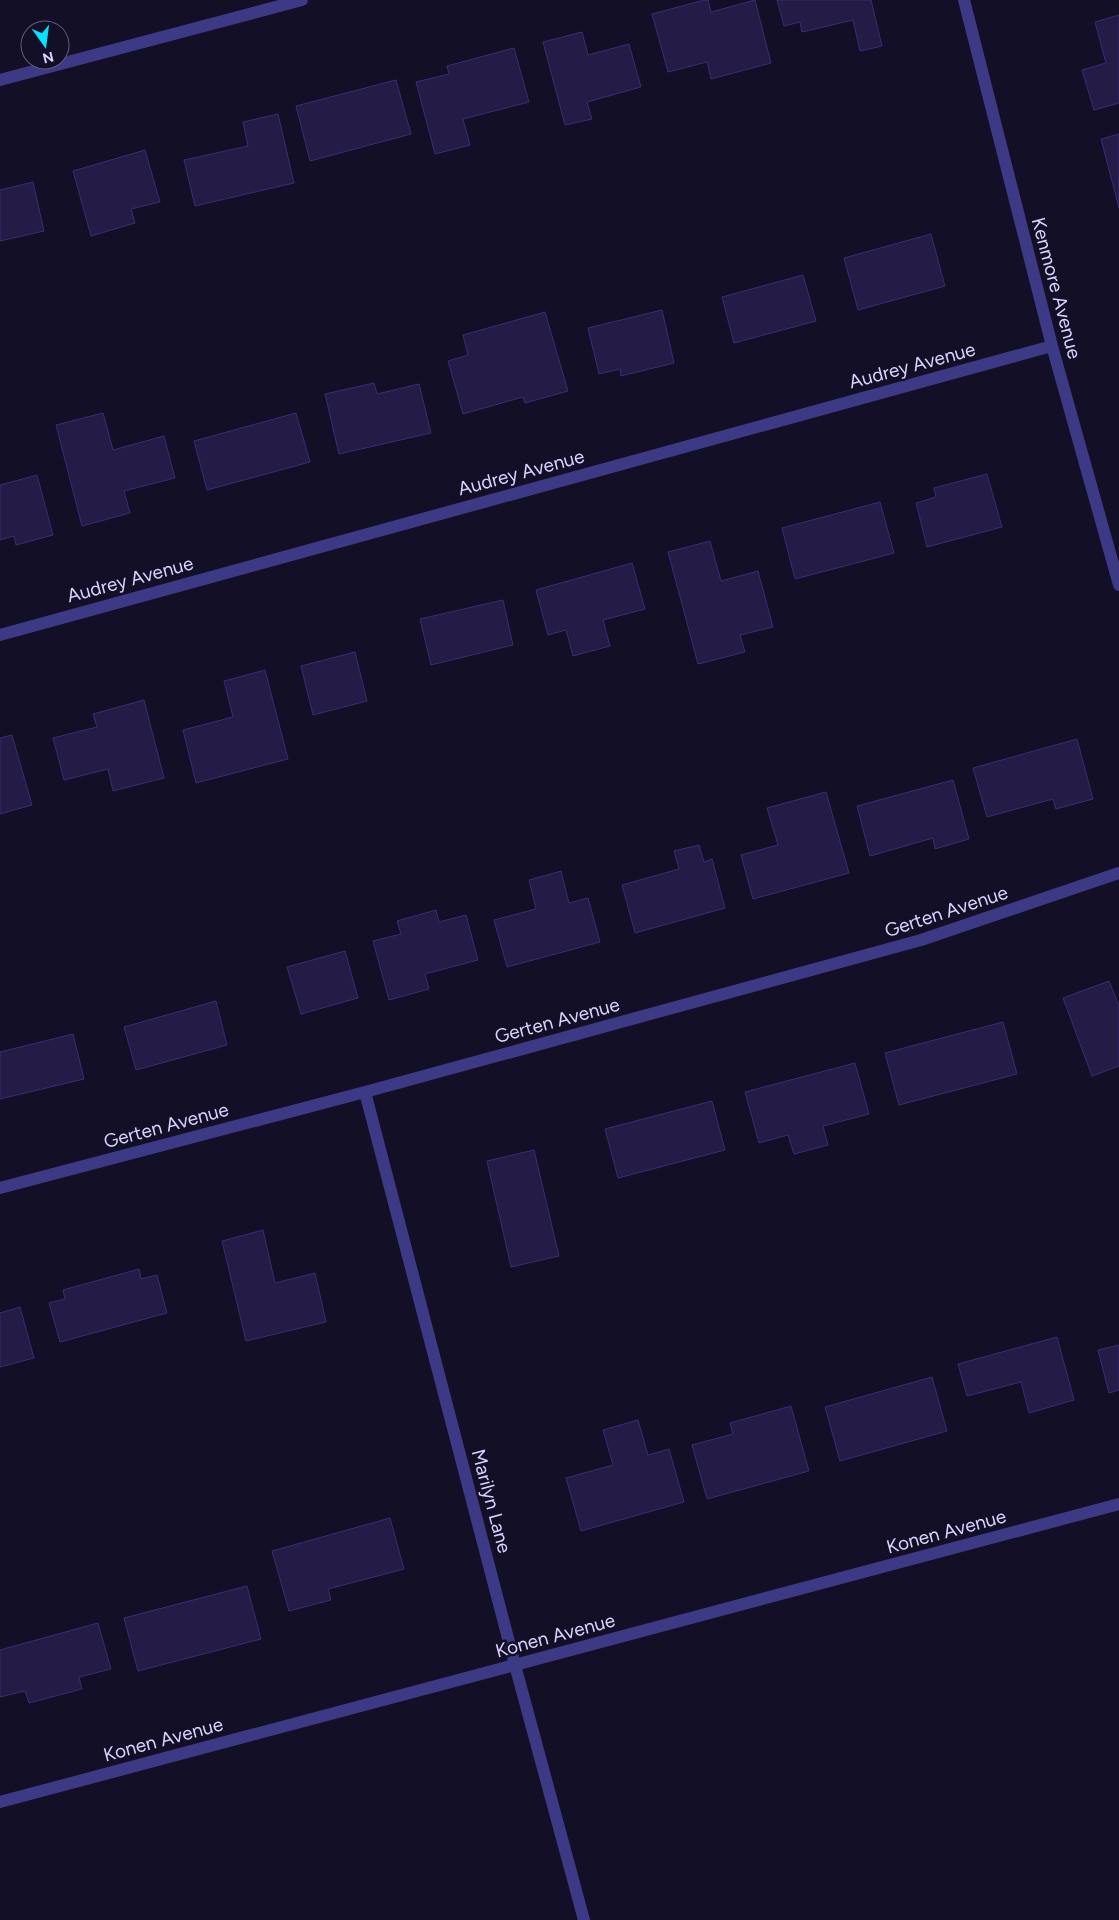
<svg xmlns="http://www.w3.org/2000/svg" width="1119" height="1920" viewBox="0 0 1119 1920" font-family="Figtree,sans-serif">
	<style>
		.building { fill: #241b47; stroke: #3b2d73 }
		.lines { fill: none; stroke-linecap: round; stroke-linejoin: round }
		.minor { stroke: #3d3a85; stroke-width: 12 }
		.labels { text-anchor: middle; stroke-width: 5; stroke-linejoin: round; paint-order: stroke }
		.street-label { font-size: 19px; fill: #d9d4ff; stroke: #130f26 }
	</style>
	<rect width="100%" height="100%" fill="#130f26"/>
	<path class="building" d="M704 0H708L711 12 755 0 771 63 711 79 707 62 668 72 652 14Z
		M777 0H871L882 46 860 51 853 20 802 32 800 22 784 26Z
		M1119 15V103L1094 110 1082 70 1106 63 1095 22Z
		M582 32 588 55 629 44 641 87 587 102 592 119 565 125 543 42Z
		M514 48 529 102 463 119 470 145 435 154 416 82 449 74 447 66Z
		M396 80 411 134 310 161 296 106Z
		M278 114 294 183 195 206 184 160 248 146 243 122Z
		M1119 134V208L1101 139Z
		M145 150 160 202 131 209 135 223 91 236 73 171Z
		M33 182 44 231 0 241V190Z
		M931 234 945 286 858 310 844 258Z
		M803 275 816 321 734 343 722 297Z
		M662 310 674 363 621 376 620 369 599 374 588 328Z
		M545 312 568 391 525 403 523 397 463 414 448 361 468 355 463 335Z
		M374 383 377 394 419 384 431 433 339 454 325 394Z
		M103 413 113 450 164 436 175 478 124 491 130 513 82 526 56 425Z
		M296 413 310 462 207 490 194 441Z
		M987 474 1002 527 927 547 916 503 936 497 934 488Z
		M37 475 53 535 16 545 14 536 0 540V485Z
		M880 502 894 553 795 579 782 528Z
		M710 541 721 581 758 571 773 627 740 635 745 652 698 664 668 552Z
		M632 563 645 609 603 620 610 646 573 656 566 630 548 635 536 590Z
		M503 600 513 645 431 665 420 619Z
		M355 652 367 701 313 715 301 666Z
		M265 670 288 759 196 783 183 730 233 717 224 681Z
		M144 700 164 778 113 791 108 769 64 780 53 738 97 727 93 714Z
		M12 735 32 805 0 814V738Z
		M1077 739 1093 799 1056 809 1053 799 987 817 973 768Z
		M953 780 969 839 935 849 933 838 870 856 857 806Z
		M826 792 849 873 753 899 741 855 778 845 767 808Z
		M699 845 704 862 712 859 725 908 635 933 622 885 679 869 674 851Z
		M561 871 569 903 588 898 600 942 507 967 494 920 536 909 529 880Z
		M436 910 439 922 466 915 478 960 425 974 429 989 389 1000 373 941 401 934 397 921Z
		M345 951 358 998 301 1014 287 967Z
		M1109 981 1119 1006V1066L1092 1076 1063 998Z
		M216 1001 227 1045 136 1070 124 1027Z
		M1003 1022 1017 1074 899 1105 885 1053Z
		M73 1034 84 1079 0 1099V1052Z
		M855 1063 869 1114 823 1126 828 1145 794 1154 788 1135 759 1143 745 1092Z
		M712 1101 725 1150 618 1178 605 1129Z
		M534 1150 559 1256 511 1267 487 1161Z
		M263 1230 275 1283 315 1273 326 1322 246 1341 222 1241Z
		M139 1269 141 1279 157 1275 167 1313 60 1342 49 1303 65 1299 63 1290Z
		M20 1307 34 1358 0 1367V1313Z
		M1057 1337 1074 1400 1029 1413 1021 1382 967 1396 958 1364Z
		M1119 1345V1390L1109 1393 1098 1350Z
		M932 1377 947 1431 840 1461 825 1407Z
		M791 1406 809 1471 707 1499 692 1445 733 1434 730 1423Z
		M638 1420 648 1455 669 1449 684 1502 581 1531 566 1478 613 1465 603 1430Z
		M390 1518 404 1569 328 1589 331 1600 289 1611 272 1551Z
		M247 1586 261 1639 138 1671 124 1618Z
		M98 1623 111 1669 79 1677 82 1689 29 1703 25 1691 0 1697V1650Z"/>
	<g class="lines">
		<path class="minor" d="M964 0 1052 346 1119 585
			M0 80 302 0
			M0 635 1052 346
			M365 1092 515 1665 584 1920
			M0 1188 365 1092 921 940 1119 873
			M0 1802 1119 1504"/>
	</g>
	<g class="labels">
		<g class="street-label">
			<text transform="translate(1057 288) rotate(75)" y="7">Kenmore Avenue</text>
			<text transform="translate(912 365) rotate(-15)" y="7">Audrey Avenue</text>
			<text transform="translate(521 472) rotate(-15)" y="7">Audrey Avenue</text>
			<text transform="translate(130 579) rotate(-15)" y="7">Audrey Avenue</text>
			<text transform="translate(946 911) rotate(-18)" y="7">Gerten Avenue</text>
			<text transform="translate(557 1020) rotate(-15)" y="7">Gerten Avenue</text>
			<text transform="translate(166 1125) rotate(-15)" y="7">Gerten Avenue</text>
			<text transform="translate(492 1501) rotate(75)" y="7">Marilyn Lane</text>
			<text transform="translate(946 1531) rotate(-15)" y="7">Konen Avenue</text>
			<text transform="translate(555 1635) rotate(-15)" y="7">Konen Avenue</text>
			<text transform="translate(163 1739) rotate(-15)" y="7">Konen Avenue</text>
		</g>
	</g>
	<g transform="translate(45 45) rotate(166)"><circle r="24" fill="#130f26" stroke="#625e7d"/>
	<path d="M0-4L9 19L0 12L-9 19Z" fill="#00e5ff"/>
	<text y="-8" font-size="14" font-weight="bold" text-anchor="middle" fill="#d9d4ff">N</text>
	</g>
</svg>
